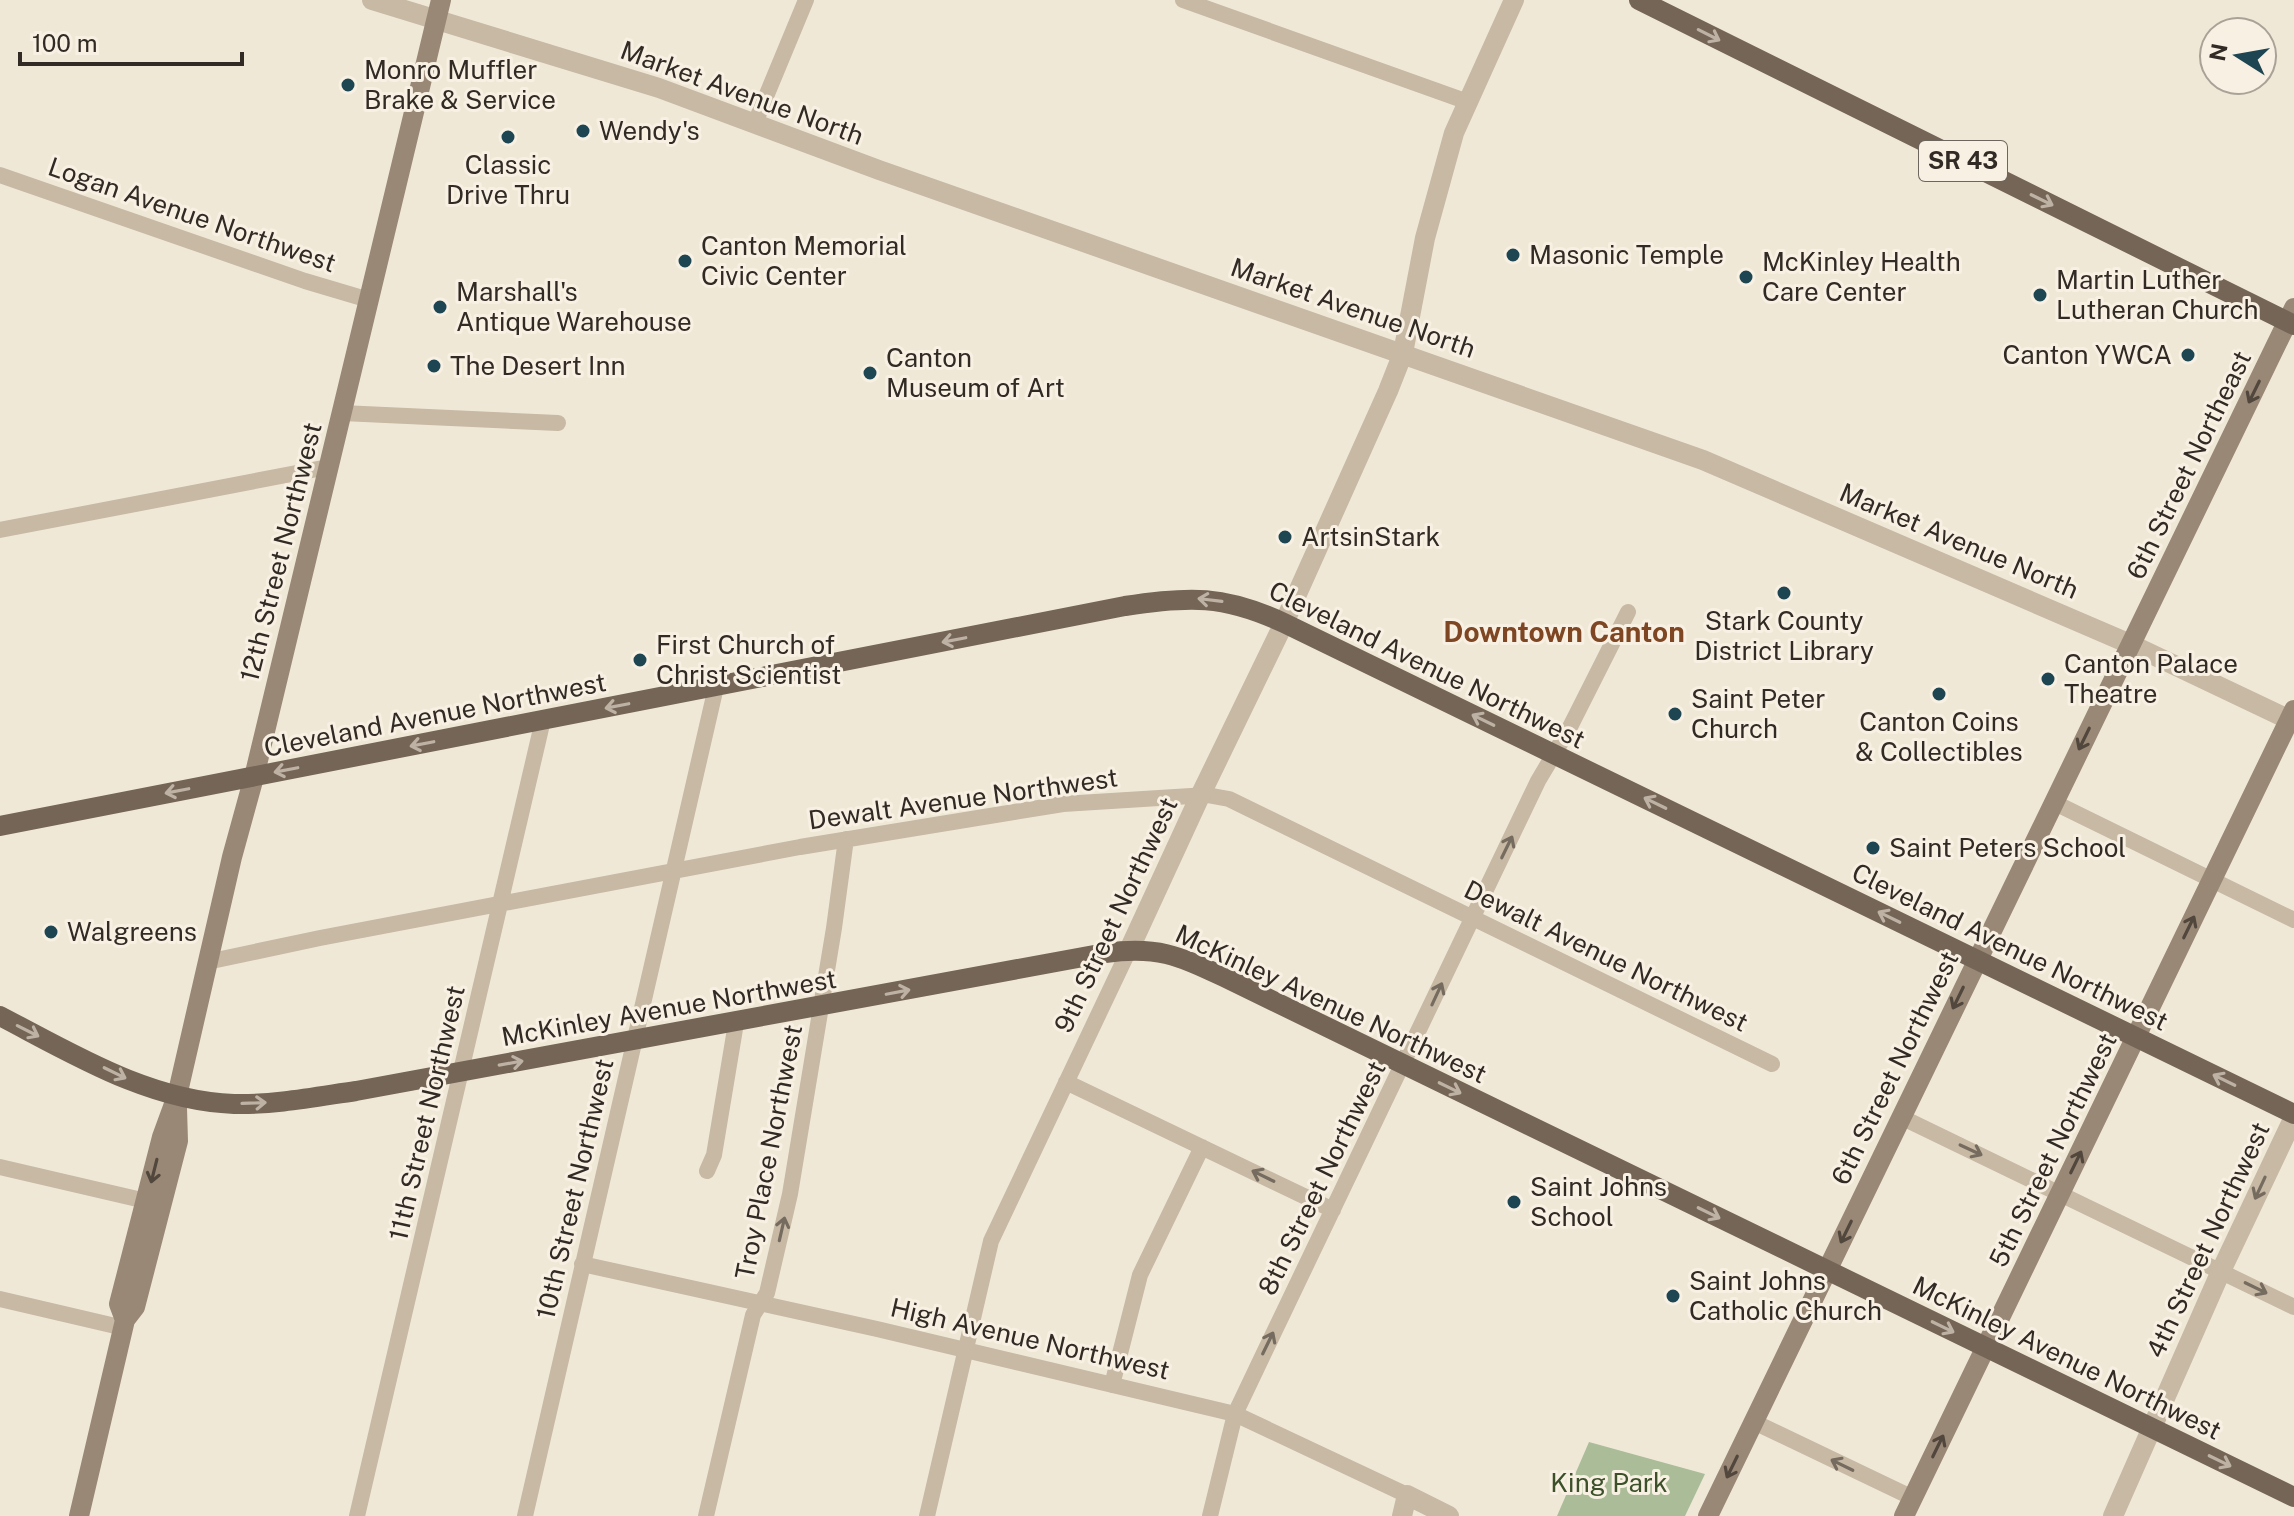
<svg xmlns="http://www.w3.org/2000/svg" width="2294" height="1516" viewBox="0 0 2294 1516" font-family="'Public Sans',sans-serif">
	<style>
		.green { fill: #abbd98 }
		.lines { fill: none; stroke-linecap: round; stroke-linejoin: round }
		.minor { stroke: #c7b9a4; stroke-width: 16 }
		.tertiary { stroke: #c7b9a4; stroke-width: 20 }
		.secondary { stroke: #9a8876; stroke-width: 20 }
		.primary { stroke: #746557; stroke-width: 20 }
		.oneway { stroke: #bdb2a4 }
		.oneway2 { stroke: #51473d }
		.oneway3 { stroke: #756b5e }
		.poi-dot { fill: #1d4652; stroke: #f8f1e3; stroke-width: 3 }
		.labels { text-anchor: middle; stroke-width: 6; stroke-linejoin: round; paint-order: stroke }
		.shield { fill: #f8f1e3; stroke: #6d665e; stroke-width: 2 }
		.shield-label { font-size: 24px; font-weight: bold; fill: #322b25 }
		.poi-label { font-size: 26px; fill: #322b25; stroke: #f8f1e3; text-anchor: start }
		.street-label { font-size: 26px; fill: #322b25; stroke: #f8f1e3 }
		.park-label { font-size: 26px; fill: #3c502a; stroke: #f8f1e3 }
		.neighbourhood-label { font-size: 28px; font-weight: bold; fill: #7e4622; stroke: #f8f1e3 }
	</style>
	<rect width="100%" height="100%" fill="#f0e8d7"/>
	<path class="green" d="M1589 1442 1705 1474 1685 1516H1557Z"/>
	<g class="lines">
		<path class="minor" d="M1183 0 1468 102
			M755 123 806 0
			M0 175 305 281 369 300
			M342 413 558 423
			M0 530 328 467
			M2053 802 2294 920
			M207 962 320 938 800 847 1063 804 1207 795 1229 799 1772 1064
			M1066 1082 1333 1210
			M1901 1117 2294 1307
			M0 1167 146 1201
			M707 1171 714 1155 736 1023
			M582 1264 877 1329 1235 1414 1407 1495
			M0 1299 124 1328
			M1112 1385 1140 1275 1202 1147
			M1754 1422 1913 1498
			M357 1516 543 720
			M525 1516 716 687
			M706 1516 753 1315 767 1293 790 1194 834 928 846 839
			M927 1516 991 1241 1129 950
			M1210 1516 1235 1414 1264 1353 1538 781 1570 727 1628 612"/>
		<path class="tertiary" d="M372 0 659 88 879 170 1703 460 2130 644 2294 722
			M1129 950 1200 796 1284 623 1388 391 1403 353 1425 238 1454 133 1514 0
			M1402 1516 1407 1495 1449 1516
			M2113 1516 2221 1271 2294 1117"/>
		<path class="secondary" d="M125 1320 119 1304 162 1137 177 1096 232 857 254 777 441 0
			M79 1516 125 1320 135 1307 178 1141 177 1108
			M1708 1516 2294 308
			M1904 1516 2294 710"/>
		<path class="primary" d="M1639 0 2294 325
			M0 826 1125 606C1189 596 1224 595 1284 623L2294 1114
			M0 1016C73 1054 149 1101 234 1104 274 1105 315 1097 356 1091L1105 953C1157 946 1177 955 1224 977L2294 1497"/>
	</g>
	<defs><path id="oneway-shaft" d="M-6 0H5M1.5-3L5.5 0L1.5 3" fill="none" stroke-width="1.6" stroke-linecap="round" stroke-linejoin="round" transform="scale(2)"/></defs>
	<g class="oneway">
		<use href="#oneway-shaft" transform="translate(1709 35) rotate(27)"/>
		<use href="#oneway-shaft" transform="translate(2042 200) rotate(26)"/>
		<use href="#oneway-shaft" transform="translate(1210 600) rotate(-173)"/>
		<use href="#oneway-shaft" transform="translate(954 640) rotate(169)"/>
		<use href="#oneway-shaft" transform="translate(617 706) rotate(169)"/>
		<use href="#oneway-shaft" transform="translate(1483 720) rotate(-154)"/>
		<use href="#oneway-shaft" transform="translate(422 744) rotate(169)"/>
		<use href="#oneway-shaft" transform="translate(286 770) rotate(169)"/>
		<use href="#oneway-shaft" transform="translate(177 791) rotate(169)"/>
		<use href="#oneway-shaft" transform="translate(1655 803) rotate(-154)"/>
		<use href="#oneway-shaft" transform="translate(1889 917) rotate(-154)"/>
		<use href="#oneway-shaft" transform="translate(898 992) rotate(-11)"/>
		<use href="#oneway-shaft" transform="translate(28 1031) rotate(27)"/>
		<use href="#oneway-shaft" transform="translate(511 1063) rotate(-10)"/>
		<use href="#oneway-shaft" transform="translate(115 1073) rotate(26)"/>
		<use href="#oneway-shaft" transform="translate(2224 1080) rotate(-154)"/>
		<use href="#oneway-shaft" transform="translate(1450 1088) rotate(26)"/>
		<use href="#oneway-shaft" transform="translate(254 1103) rotate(-2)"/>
		<use href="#oneway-shaft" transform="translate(1709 1213) rotate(26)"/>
		<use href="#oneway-shaft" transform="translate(1943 1327) rotate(26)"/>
		<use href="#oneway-shaft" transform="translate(2220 1461) rotate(26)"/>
	</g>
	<g class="oneway2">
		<use href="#oneway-shaft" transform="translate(2254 392) rotate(116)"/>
		<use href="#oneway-shaft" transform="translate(2084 739) rotate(116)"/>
		<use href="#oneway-shaft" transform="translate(2189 927) rotate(-64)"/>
		<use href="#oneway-shaft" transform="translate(1958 998) rotate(116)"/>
		<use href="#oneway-shaft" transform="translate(2076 1162) rotate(-64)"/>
		<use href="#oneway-shaft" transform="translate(154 1171) rotate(104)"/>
		<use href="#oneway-shaft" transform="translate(1846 1232) rotate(116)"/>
		<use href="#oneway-shaft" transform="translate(1938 1446) rotate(-64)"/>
		<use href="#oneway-shaft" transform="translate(1732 1467) rotate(116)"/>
	</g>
	<g class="oneway3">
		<use href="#oneway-shaft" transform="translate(1507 847) rotate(-64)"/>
		<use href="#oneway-shaft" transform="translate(1437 994) rotate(-65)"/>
		<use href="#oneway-shaft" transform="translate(1971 1150) rotate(25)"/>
		<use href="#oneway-shaft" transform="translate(1263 1176) rotate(-154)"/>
		<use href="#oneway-shaft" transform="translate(2260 1188) rotate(115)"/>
		<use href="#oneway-shaft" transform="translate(782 1229) rotate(-77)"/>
		<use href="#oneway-shaft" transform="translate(2256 1288) rotate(26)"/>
		<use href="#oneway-shaft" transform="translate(1268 1343) rotate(-64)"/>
		<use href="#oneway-shaft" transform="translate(1842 1465) rotate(-154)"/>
	</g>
	<g class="poi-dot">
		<circle cx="348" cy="85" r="8"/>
		<circle cx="583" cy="131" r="8"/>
		<circle cx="508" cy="137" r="8"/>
		<circle cx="1513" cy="255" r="8"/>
		<circle cx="685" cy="261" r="8"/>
		<circle cx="1746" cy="277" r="8"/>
		<circle cx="2040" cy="295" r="8"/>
		<circle cx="440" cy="307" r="8"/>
		<circle cx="2188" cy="355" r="8"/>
		<circle cx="434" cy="366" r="8"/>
		<circle cx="870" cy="373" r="8"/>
		<circle cx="1285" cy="537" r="8"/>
		<circle cx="1784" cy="593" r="8"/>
		<circle cx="640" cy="660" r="8"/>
		<circle cx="2048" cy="679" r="8"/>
		<circle cx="1939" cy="694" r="8"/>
		<circle cx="1675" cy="714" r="8"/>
		<circle cx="1873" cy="848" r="8"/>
		<circle cx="51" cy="932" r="8"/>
		<circle cx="1514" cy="1202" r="8"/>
		<circle cx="1673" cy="1296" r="8"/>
	</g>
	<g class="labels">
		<rect class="shield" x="1919" y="141" width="88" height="40" rx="6"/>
		<g class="shield-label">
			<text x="1963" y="169">SR 43</text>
		</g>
		<g class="poi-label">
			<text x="364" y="79">Monro Muffler<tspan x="364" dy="30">Brake &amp; Service</tspan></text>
			<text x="599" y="140">Wendy's</text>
			<text x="508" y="174" text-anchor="middle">Classic<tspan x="508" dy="30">Drive Thru</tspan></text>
			<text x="701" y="255">Canton Memorial<tspan x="701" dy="30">Civic Center</tspan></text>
			<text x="1529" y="264">Masonic Temple</text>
			<text x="1762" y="271">McKinley Health<tspan x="1762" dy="30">Care Center</tspan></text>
			<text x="2056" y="289">Martin Luther<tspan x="2056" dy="30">Lutheran Church</tspan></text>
			<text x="456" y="301">Marshall's<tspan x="456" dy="30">Antique Warehouse</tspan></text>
			<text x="2172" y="364" text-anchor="end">Canton YWCA</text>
			<text x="886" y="367">Canton<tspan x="886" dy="30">Museum of Art</tspan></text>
			<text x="450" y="375">The Desert Inn</text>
			<text x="1301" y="546">ArtsinStark</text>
			<text x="1784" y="630" text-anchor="middle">Stark County<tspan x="1784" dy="30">District Library</tspan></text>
			<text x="656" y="654">First Church of<tspan x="656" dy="30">Christ Scientist</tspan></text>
			<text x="2064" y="673">Canton Palace<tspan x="2064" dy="30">Theatre</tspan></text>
			<text x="1691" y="708">Saint Peter<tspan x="1691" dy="30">Church</tspan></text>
			<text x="1939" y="731" text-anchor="middle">Canton Coins<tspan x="1939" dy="30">&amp; Collectibles</tspan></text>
			<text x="1889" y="857">Saint Peters School</text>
			<text x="67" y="941">Walgreens</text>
			<text x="1530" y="1196">Saint Johns<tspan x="1530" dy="30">School</tspan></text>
			<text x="1689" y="1290">Saint Johns<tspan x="1689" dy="30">Catholic Church</tspan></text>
		</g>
		<g class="street-label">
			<text transform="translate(742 93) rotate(20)" y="9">Market Avenue North</text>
			<text transform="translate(192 215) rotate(19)" y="9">Logan Avenue Northwest</text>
			<text transform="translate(1353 308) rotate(19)" y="9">Market Avenue North</text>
			<text transform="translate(2189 465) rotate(-64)" y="9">6th Street Northeast</text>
			<text transform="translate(1959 541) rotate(23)" y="9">Market Avenue North</text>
			<text transform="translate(281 552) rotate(-76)" y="9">12th Street Northwest</text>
			<text transform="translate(1427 665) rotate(26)" y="9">Cleveland Avenue Northwest</text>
			<text transform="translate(435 715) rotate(-11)" y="9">Cleveland Avenue Northwest</text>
			<text transform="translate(963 799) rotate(-8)" y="9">Dewalt Avenue Northwest</text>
			<text transform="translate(1116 915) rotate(-65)" y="9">9th Street Northwest</text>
			<text transform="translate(2010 947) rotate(26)" y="9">Cleveland Avenue Northwest</text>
			<text transform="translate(1606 956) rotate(26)" y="9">Dewalt Avenue Northwest</text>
			<text transform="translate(1331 1004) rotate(25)" y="9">McKinley Avenue Northwest</text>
			<text transform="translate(669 1008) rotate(-10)" y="9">McKinley Avenue Northwest</text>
			<text transform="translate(1895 1068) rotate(-64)" y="9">6th Street Northwest</text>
			<text transform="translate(427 1113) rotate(-77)" y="9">11th Street Northwest</text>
			<text transform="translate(2053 1150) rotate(-64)" y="9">5th Street Northwest</text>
			<text transform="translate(769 1152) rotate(-79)" y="9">Troy Place Northwest</text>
			<text transform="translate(1322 1178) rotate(-64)" y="9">8th Street Northwest</text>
			<text transform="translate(575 1189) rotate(-77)" y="9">10th Street Northwest</text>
			<text transform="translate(2208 1240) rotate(-65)" y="9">4th Street Northwest</text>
			<text transform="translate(1030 1339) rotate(13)" y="9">High Avenue Northwest</text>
			<text transform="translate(2067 1358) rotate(26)" y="9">McKinley Avenue Northwest</text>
		</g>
		<g class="park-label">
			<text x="1609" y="1492">King Park</text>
		</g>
		<g class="neighbourhood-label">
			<text x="1564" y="642">Downtown Canton</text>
		</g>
	</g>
	<g transform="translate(2238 56) rotate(281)"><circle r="38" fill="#f8f1e3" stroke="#a9a297" stroke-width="2"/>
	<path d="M0-6L14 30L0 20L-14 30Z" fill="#1d4652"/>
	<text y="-12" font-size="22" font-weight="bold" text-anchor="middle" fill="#322b25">N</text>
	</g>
	<path d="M20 52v12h222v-12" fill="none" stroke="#322b25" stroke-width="4"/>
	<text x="32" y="52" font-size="24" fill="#322b25" stroke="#f8f1e3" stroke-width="6" paint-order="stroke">100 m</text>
</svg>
